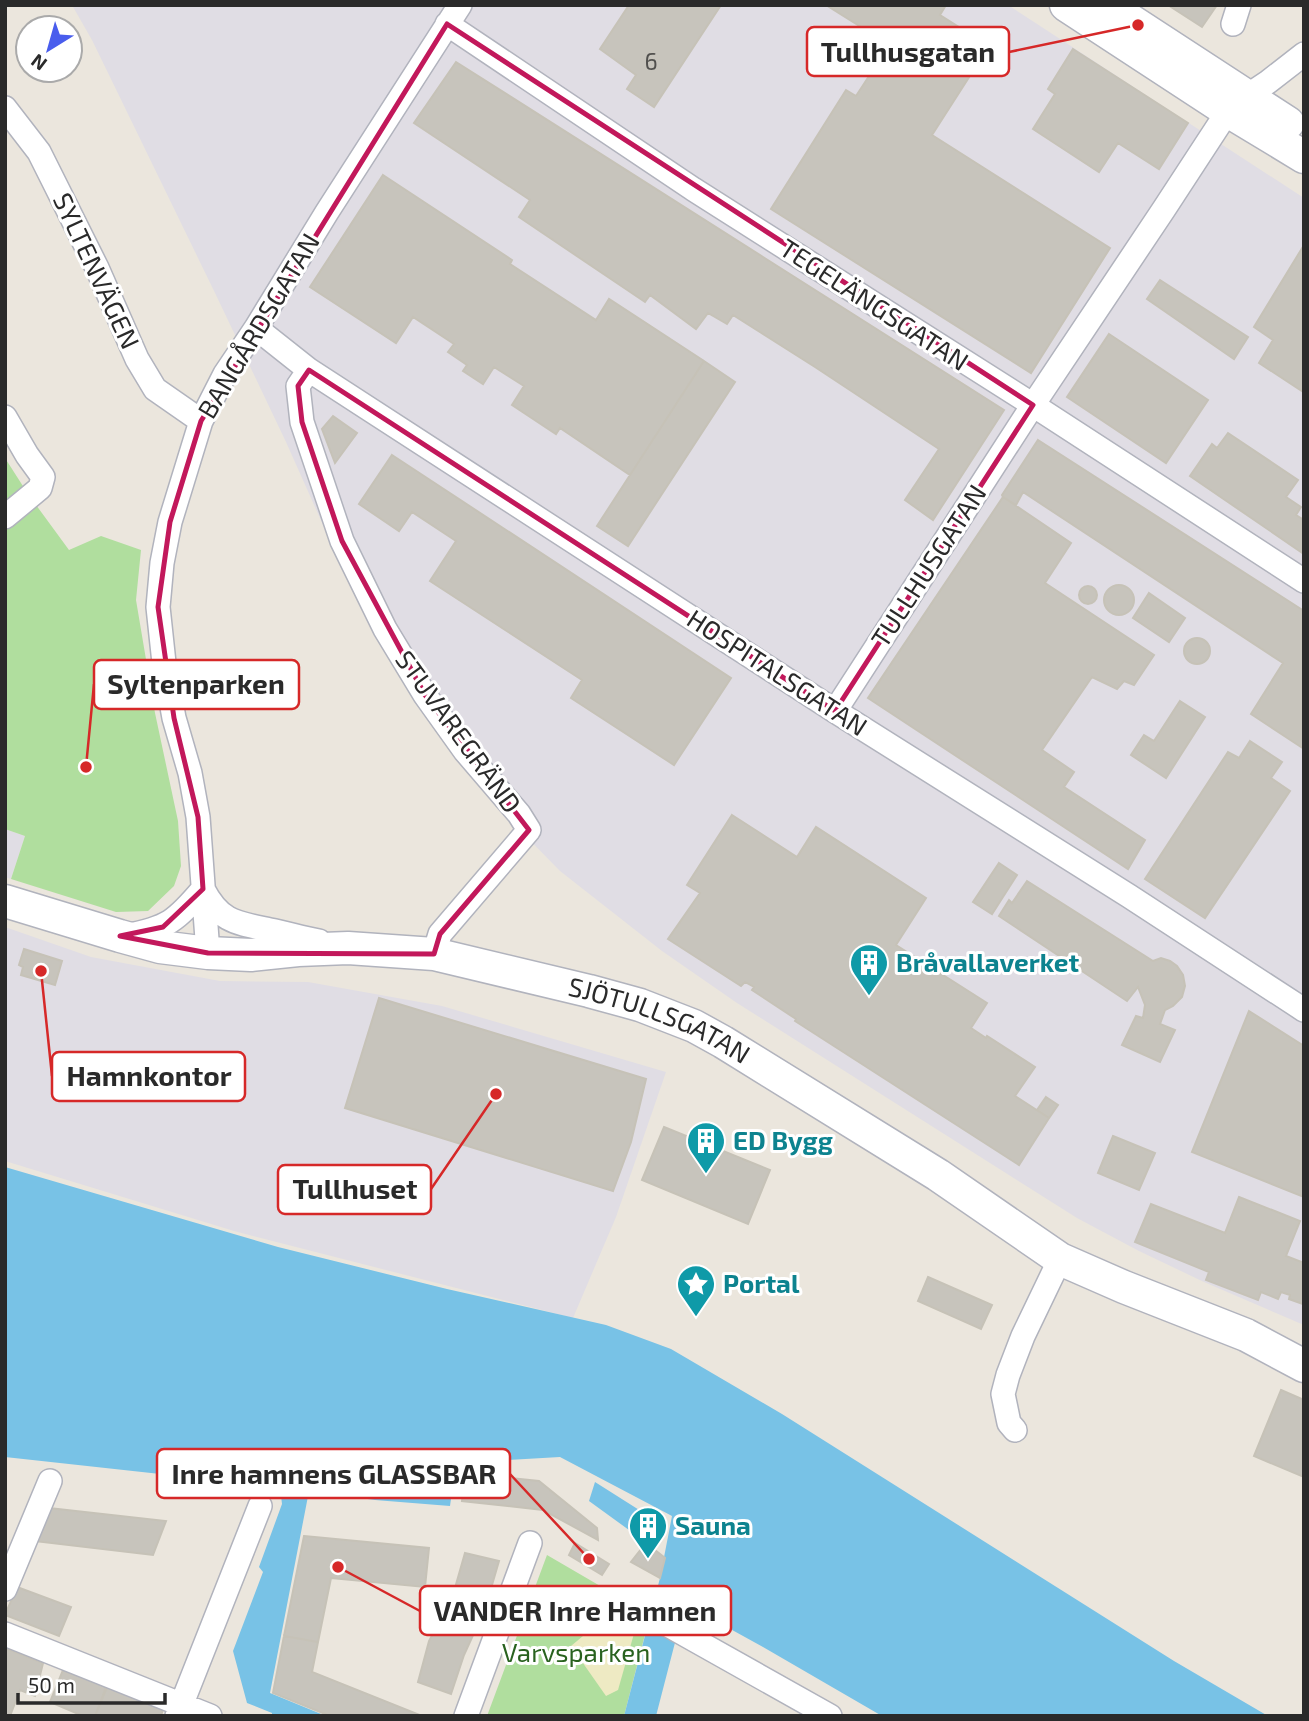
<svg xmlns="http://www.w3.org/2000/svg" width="1309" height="1721" viewBox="0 0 1309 1721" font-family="'Exo 2',sans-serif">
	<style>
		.industrial { fill: #e0dde4 }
		.green { fill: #b0de9e }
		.sand { fill: #eeeac3 }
		.water { fill: #78c2e6 }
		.building { fill: #c7c4bc; stroke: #c6c2b7; stroke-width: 2 }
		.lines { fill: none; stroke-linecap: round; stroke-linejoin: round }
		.minor-casing { stroke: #b1b3bd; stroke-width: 26 }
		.secondary-casing { stroke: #b1b3bd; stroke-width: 35 }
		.minor { stroke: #fff; stroke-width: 23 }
		.secondary { stroke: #fff; stroke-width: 32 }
		.marked { fill: none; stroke: #c2185b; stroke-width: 5; stroke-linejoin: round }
		.labels { text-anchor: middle; stroke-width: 6; stroke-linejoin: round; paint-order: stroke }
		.number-label { font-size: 23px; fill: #51504e }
		.street-label { font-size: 26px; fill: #2a2a2a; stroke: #fff }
		.culture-label { font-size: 26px; font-weight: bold; fill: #0d838f; stroke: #fff; text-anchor: start }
		.park-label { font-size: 26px; fill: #29621f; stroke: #fff }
		.leader { fill: none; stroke: #d62828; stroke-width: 2.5 }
		.callout-dot { fill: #d62828; stroke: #fff; stroke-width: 2.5 }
		.callout { fill: #fff; stroke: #d62828; stroke-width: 2.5 }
		.callout-label { font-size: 28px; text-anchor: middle; font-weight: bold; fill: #2a2a2a }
	</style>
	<rect width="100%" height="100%" fill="#ebe6dd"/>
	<path class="industrial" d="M72 5H1008L1304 198V1325L1204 1282 1139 1251 1077 1218 737 1003 662 951 560 871 503 813 405 685 348 581 286 442 216 295 92 40Z
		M5 829 25 836 11 879 5 877Z
		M5 927 91 957 220 981 308 982 442 1006 666 1072 616 1217 573 1318 234 1231 5 1161Z"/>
	<path class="green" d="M5 458 28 494 69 550 101 536 141 550 136 600 155 713 178 821 181 866 174 886 148 911 116 912 11 879 25 836 5 829Z
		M547 1555 650 1615 624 1716H487Z"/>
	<path class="sand" d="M614 1610 637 1623 618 1690 606 1696 571 1646Z"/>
	<path class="water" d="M5 1167 278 1247 447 1289 606 1325 671 1349 782 1414 1174 1661 1268 1716H882L763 1647 685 1604 656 1716H624L660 1578 672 1516 560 1457 456 1463 450 1506 375 1500 309 1491 270 1693 326 1716H272V1713L247 1703 233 1651 263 1572 259 1567 282 1504 280 1487 5 1457Z
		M595 1482 655 1520 640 1538 589 1501Z"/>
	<path class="building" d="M629 5H721L654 107 627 89 636 75 600 49Z
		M826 5H946L940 15 989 46 932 135 1110 248 1031 373 771 209 846 90 856 96 873 70 880 74 896 49Z
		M1168 5H1217L1202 27Z
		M1073 49 1188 123 1159 169 1118 143 1099 172 1033 129 1055 94 1048 89Z
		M456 62 1004 410 933 520 905 500 939 449 815 367 733 315 727 324 708 313 696 329 650 295 645 302 519 217 530 200 414 123Z
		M383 175 512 260 510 264 596 320 609 299 704 361 630 475 560 428 556 434 512 405 524 386 494 367 483 384 463 371 467 365 448 352 454 344 413 317 396 343 310 287Z
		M1304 245V388L1302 391 1259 363 1273 340 1254 327Z
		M1160 280 1248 337 1234 359 1147 299Z
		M1109 334 1208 400 1166 463 1067 397Z
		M704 361 735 382 628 546 597 526Z
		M333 416 357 433 335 463 322 429Z
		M1228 433 1298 480 1286 497 1301 507 1296 515 1304 520V554L1190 476 1212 444 1217 448Z
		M1038 440 1304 611V749L1251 714 1283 663 1023 492 1016 505 1003 497 1002 495Z
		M392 455 731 678 674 765 571 698 582 680 430 581 456 541 412 512 399 531 359 504Z
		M1003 497 1071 543 1045 583 1154 655 1134 685 1124 681 1117 689 1092 677 1042 750 1074 772 1064 787 1145 840 1128 869 868 698Z
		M1104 600a15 15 0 1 1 30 0a15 15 0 1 1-30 0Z
		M1079 595a9 9 0 1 1 18 0a9 9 0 1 1-18 0Z
		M1149 593 1185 618 1169 642 1133 618Z
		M1184 651a13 13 0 1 1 26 0a13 13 0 1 1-26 0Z
		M1180 701 1205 717 1166 778 1131 755 1144 735 1154 741Z
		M1250 741 1282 762 1271 778 1290 791 1205 918 1145 879 1228 752 1239 758Z
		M732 815 797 857 816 827 926 898 896 945 987 1003 971 1028 986 1038 987 1036 1035 1067 1015 1096 1049 1118 1019 1165 795 1021 796 1019 752 990 754 987 745 982 741 986 668 939 700 893 687 885Z
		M999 863 1017 875 992 914 973 902Z
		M1027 881 1153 961 1161 958 1170 961 1177 966 1183 975 1185 986 1182 997 1173 1006 1165 1010 1160 1024 1175 1030 1160 1062 1122 1045 1136 1016 1143 1018 1145 1005 1138 987 1127 1001 999 916 1009 900 1012 903Z
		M24 949 62 961 55 985 21 975 23 967 19 965Z
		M379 998 646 1079 631 1142 613 1191 345 1108Z
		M1249 1011 1304 1046V1197L1192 1152Z
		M1046 1097 1058 1105 1049 1118 1037 1110Z
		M664 1127 770 1170 748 1224 642 1180Z
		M1113 1136 1155 1153 1139 1190 1098 1173Z
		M1239 1197 1300 1221 1286 1256 1304 1263 1303 1304 1289 1299 1290 1295 1281 1292 1278 1299 1261 1292 1258 1300 1206 1280 1209 1272 1135 1242 1151 1204 1225 1233Z
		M928 1277 992 1305 981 1329 918 1301Z
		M1281 1390 1304 1400V1477L1254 1456Z
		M465 1473 539 1481 597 1528 598 1540 543 1510 462 1501Z
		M49 1508 166 1521 153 1555 34 1541Z
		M304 1536 429 1548 425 1587 331 1578 318 1642 284 1636Z
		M575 1543 609 1564 602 1575 569 1555Z
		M646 1543 665 1558 660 1578 631 1562Z
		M465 1553 499 1561 485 1609 464 1655 451 1694 418 1682 429 1641 453 1595Z
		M17 1587 71 1607 59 1636 5 1615Z
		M284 1636 318 1642 312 1672 422 1716H330L273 1693Z
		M5 1648 43 1663 35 1696 20 1690 10 1716H5Z
		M63 1670 106 1687 95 1716H83L50 1702Z
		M107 1687 163 1709 161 1716H95Z"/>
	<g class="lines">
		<defs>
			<path id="minor" d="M447 24 693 189 1033 405 1304 581
				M1233 24 1239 5
				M5 108 39 152 97 268 137 359 155 389 201 421
				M256 328 309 370 366 407 835 711 1129 896 1304 1010
				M309 370 298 386 302 422 342 541 385 629 425 695 465 751 519 814 529 830 440 934 434 954
				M5 417 27 455 43 477 40 488 5 517
				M835 711 1033 405 1164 209 1228 111 1247 96 1268 82 1304 54
				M203 889C220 922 236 923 270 930 286 933 302 938 319 941
				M125 936C168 928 176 921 203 889
				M208 953 198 817 190 773 174 718 164 663 158 607 162 563 170 522 201 421 225 374 256 328 327 212 460 5
				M1015 1430 1009 1423 1003 1394 1008 1375 1023 1336 1060 1259
				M5 1589 50 1481
				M650 1615 830 1716
				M5 1634 210 1716
				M177 1716 260 1506
				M466 1716 530 1543"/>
			<g id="secondary">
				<path d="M1066 5 1228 111 1304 157"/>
				<path d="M1107 5 1288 123"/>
				<path id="s1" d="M5 901 120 936 160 947 208 953 251 955 298 950 348 948 434 954 589 991 640 1005 694 1026 723 1042 938 1175 1060 1259 1124 1287 1246 1335 1304 1366"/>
			</g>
		</defs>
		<use href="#minor" class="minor-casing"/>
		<use href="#secondary" class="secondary-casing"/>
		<use href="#minor" class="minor"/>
		<use href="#secondary" class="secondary"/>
	</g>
	<path class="marked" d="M447 24 1033 405 835 711 309 370 298 386 302 422 342 541 425 695 529 830 440 934 434 954 208 953 120 936 163 927 203 889 198 817 174 718 158 607 170 522 201 421Z"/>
	<defs>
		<symbol id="building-pin" viewBox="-11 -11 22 30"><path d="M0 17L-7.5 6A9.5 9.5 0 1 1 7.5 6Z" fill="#0f9aa8" stroke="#fff"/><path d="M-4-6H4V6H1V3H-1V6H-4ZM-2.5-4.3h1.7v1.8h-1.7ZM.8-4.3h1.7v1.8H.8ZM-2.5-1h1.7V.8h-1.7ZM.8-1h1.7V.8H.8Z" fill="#fff"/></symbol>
		<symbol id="sight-pin" viewBox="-11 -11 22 30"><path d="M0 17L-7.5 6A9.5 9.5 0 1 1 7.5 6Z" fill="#0f9aa8" stroke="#fff"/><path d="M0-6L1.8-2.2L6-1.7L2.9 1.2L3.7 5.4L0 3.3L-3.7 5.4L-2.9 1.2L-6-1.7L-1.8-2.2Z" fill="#fff"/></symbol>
	</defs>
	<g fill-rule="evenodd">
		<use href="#building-pin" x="847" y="941" width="44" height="60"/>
		<use href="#building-pin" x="684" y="1119" width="44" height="60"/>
		<use href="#sight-pin" x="674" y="1262" width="44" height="60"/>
		<use href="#building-pin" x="626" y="1504" width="44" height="60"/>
	</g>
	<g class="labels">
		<g class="number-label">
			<text x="651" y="70">6</text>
		</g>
		<g class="street-label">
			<text transform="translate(96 271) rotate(65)" y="9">SYLTENVÄGEN</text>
			<text transform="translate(874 305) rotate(33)" y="9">TEGELÄNGSGATAN</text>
			<text transform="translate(259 326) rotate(-59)" y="9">BANGÅRDSGATAN</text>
			<text transform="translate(929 566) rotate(-57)" y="9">TULLHUSGATAN</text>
			<text transform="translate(777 673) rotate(33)" y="9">HOSPITALSGATAN</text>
			<text transform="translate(458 732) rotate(54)" y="9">STUVAREGRÄND</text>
			<text dy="9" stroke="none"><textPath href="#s1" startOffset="672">SJÖTULLSGATAN</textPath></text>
		</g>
		<g class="culture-label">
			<text x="896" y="972">Bråvallaverket</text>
			<text x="733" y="1150">ED Bygg</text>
			<text x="723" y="1293">Portal</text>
			<text x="675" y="1535">Sauna</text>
		</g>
		<g class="park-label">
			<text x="576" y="1662">Varvsparken</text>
		</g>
	</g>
	<path class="leader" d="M1138 25L1009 52M86 767L94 684M41 971L52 1076M496 1094L431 1189M589 1559L510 1474M338 1567L420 1611"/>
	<g class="callout-dot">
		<circle cx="1138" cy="25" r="7"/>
		<circle cx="86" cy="767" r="7"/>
		<circle cx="41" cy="971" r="7"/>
		<circle cx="496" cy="1094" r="7"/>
		<circle cx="589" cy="1559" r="7"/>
		<circle cx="338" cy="1567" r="7"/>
	</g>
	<g class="callout">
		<rect x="807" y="27" width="202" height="49" rx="7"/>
		<rect x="94" y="660" width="205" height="49" rx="7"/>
		<rect x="52" y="1052" width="193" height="49" rx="7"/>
		<rect x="278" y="1165" width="153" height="49" rx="7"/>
		<rect x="157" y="1449" width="353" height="49" rx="7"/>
		<rect x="420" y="1586" width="311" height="49" rx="7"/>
	</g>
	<g class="callout-label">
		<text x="908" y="62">Tullhusgatan</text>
		<text x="196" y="694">Syltenparken</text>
		<text x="149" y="1086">Hamnkontor</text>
		<text x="355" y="1199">Tullhuset</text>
		<text x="334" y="1484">Inre hamnens GLASSBAR</text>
		<text x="575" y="1621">VANDER Inre Hamnen</text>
	</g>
	<rect width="1309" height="1721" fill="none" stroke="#2a2a2a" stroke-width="14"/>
	<g transform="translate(49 49) rotate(217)"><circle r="33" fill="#ffffff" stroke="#aaaaaa" stroke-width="2"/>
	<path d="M0-5L12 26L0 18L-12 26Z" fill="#495ded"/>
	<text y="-10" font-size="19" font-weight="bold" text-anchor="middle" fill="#2a2a2a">N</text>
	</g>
	<path d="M18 1693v10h147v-10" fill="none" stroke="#2a2a2a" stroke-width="3.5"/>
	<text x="28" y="1693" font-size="21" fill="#2a2a2a" stroke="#ffffff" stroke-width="5" paint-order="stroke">50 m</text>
</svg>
